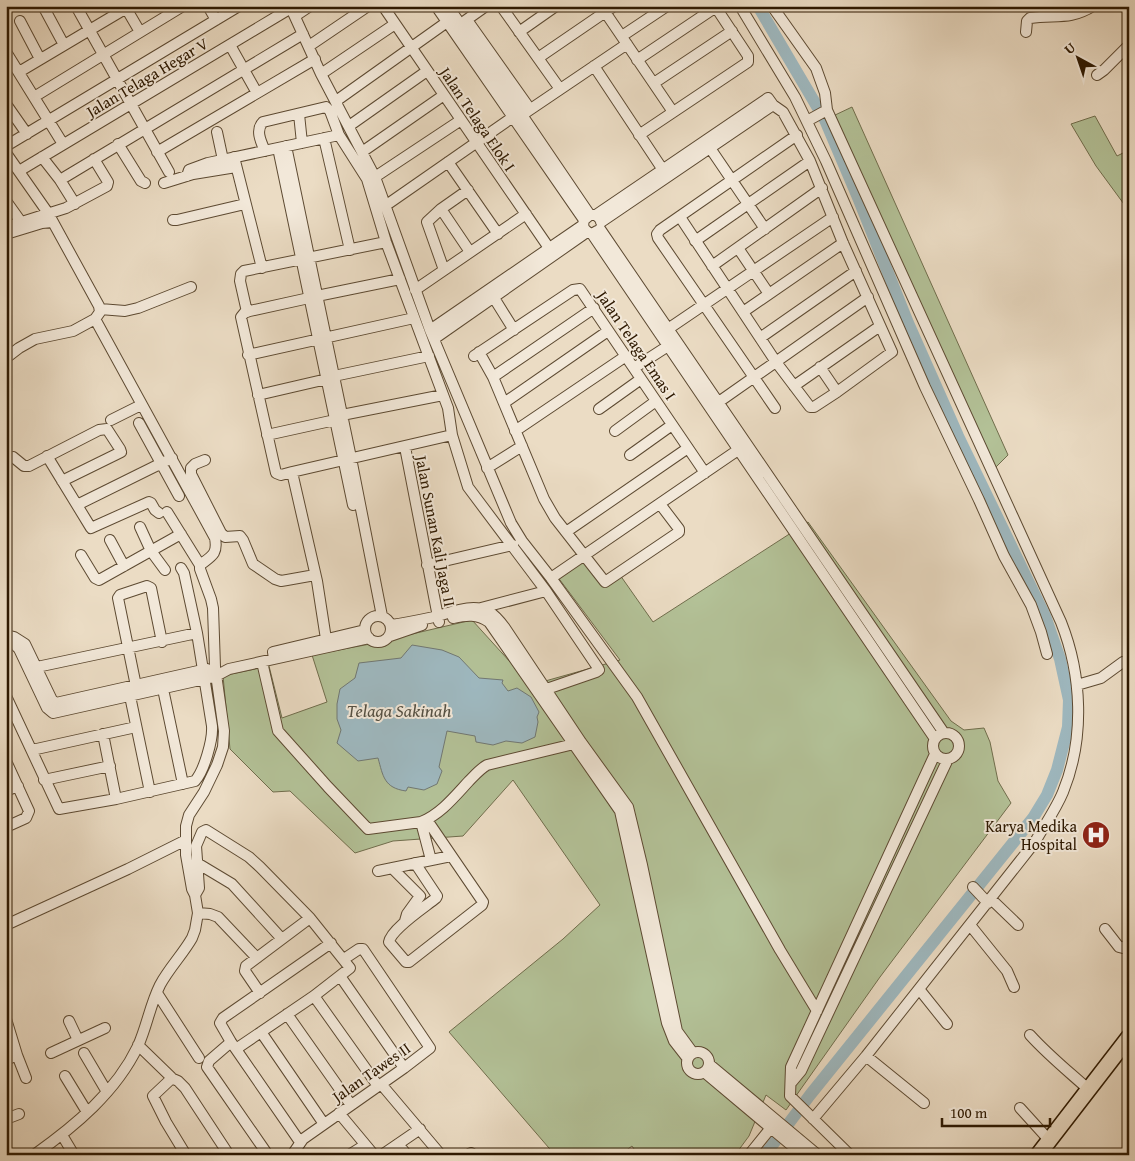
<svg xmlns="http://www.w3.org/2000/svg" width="1135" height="1161" viewBox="0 0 1135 1161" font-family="'Gentium Book Plus',serif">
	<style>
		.green { fill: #b3c197; stroke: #706d4c }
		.water { fill: #9eb8bf; stroke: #717873 }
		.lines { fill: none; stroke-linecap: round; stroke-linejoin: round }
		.river { stroke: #9eb8bf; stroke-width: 12 }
		.minor-casing { stroke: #5d4a32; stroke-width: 12 }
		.highway-casing { stroke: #2e1901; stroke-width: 18 }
		.minor { stroke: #f2e8d9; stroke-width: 10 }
		.highway { stroke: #ebdcc4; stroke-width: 15 }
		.labels { text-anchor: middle; stroke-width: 4; stroke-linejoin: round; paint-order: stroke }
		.street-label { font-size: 16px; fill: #2e1901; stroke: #f2e8d9 }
		.poi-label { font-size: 16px; fill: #2e1901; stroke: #f2e8d9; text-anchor: end }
		.water-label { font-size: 18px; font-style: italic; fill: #555144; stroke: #f2e8d9 }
	</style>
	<rect width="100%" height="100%" fill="#ebdcc4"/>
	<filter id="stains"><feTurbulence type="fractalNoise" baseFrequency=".004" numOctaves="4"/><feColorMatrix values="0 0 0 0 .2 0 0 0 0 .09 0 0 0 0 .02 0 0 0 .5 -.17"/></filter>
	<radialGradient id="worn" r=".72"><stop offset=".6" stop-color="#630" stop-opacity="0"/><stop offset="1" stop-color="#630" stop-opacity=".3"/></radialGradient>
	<path class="green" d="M852 107 1008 455 991 472 833 116Z
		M1095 116 1117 156 1129 150V211L1096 166 1071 124Z
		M808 522 951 721 964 730 984 728 990 742 998 781 1011 803 880 977 786 1110 766 1095 749 1136 735 1155H638L632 1146 620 1155H555L449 1032 563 939 600 905 513 780 463 836 393 841 355 853 290 791 273 792 230 749 223 676 269 666 282 718 327 702 312 655 365 645 472 620 531 685 620 660 557 576 585 558 604 585 620 575 653 622Z"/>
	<path class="water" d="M412 645 442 650 459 657 479 678 503 680 502 683 508 691 517 688 531 697 539 712 537 717 538 722 535 737 522 743 506 741 493 745 476 742 475 736 447 731 439 767 442 771 437 784 424 790 408 787 406 791C384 788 383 776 378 758L358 761 337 743 341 730 337 719V704L340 689 355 678 359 663 401 658Z"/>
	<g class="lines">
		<path class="river" d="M758 6 825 120 859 200 908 323 958 436 1045 616 1060 659 1069 700 1068 727 1057 770 1047 795 1033 818 810 1095 765 1155"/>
		<defs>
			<path id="minor" d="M43 6 64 45
				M76 6 169 172
				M208 6 216 20
				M290 6 321 74 375 177 430 330 511 523 522 541 551 578 637 697 780 950 817 1011
				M383 6 549 248
				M436 6 584 220C582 227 584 231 592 234L597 231
				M448 6 590 215
				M501 6 560 89
				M601 6 673 112
				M740 6 795 97 826 161 925 387 979 500 1004 556 1031 605 1041 632 1047 654
				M772 6 816 68 825 93 827 110 1061 622C1082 675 1085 738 1063 792 1056 809 1044 826 1035 842L866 1056 813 1119
				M126 8 140 32
				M295 16 310 6
				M467 20 530 109
				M20 21 40 59
				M462 23 486 6
				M519 32 556 6
				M1026 32 1027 21 1030 18C1055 14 1069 21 1093 6
				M622 36 667 6
				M230 45 257 93
				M309 46 368 6
				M6 52 63 144
				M538 58 614 6
				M637 60 716 7
				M594 66 663 170
				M19 72 130 6
				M321 74 395 24
				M1097 75 1104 70 1129 45
				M654 83 732 31
				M34 97 183 6
				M336 101 447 22
				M6 104 27 134
				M299 114 302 143
				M522 115 627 44
				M807 121 827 110
				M349 126 427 71
				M217 132 223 160
				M639 135 748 62V56L715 6
				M324 138 350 250
				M118 144 141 181 145 183
				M6 146 239 6
				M286 146 350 453 382 616
				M278 148 353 505
				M710 148 765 229
				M265 151C261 142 255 130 263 122L326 107 330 111 339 135
				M157 152 315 59
				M362 152 444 95
				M6 153 48 213 99 306 100 312 95 319 215 538C218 554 212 556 200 565V569L211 599 213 608 215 667 224 731 223 747 217 765 204 792 189 815 186 826V855L192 889 195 895 198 913 195 930 192 938C183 954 169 968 160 985 150 1005 147 1026 138 1046 116 1092 75 1126 34 1155
				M42 157 60 180 75 204
				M234 157 262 268
				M448 162 498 234
				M19 171 291 8
				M187 176 189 170 208 163 339 135 367 179 386 242 448 408 452 435 468 487 546 591 598 668 599 670 596 672 538 692
				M375 177 461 120
				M60 180 303 34
				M164 183 193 174 236 167
				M6 201 21 222
				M385 206 513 117
				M441 209 470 252
				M596 215 768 98 773 105 783 112 810 161 843 243 892 352 837 392 814 407H810L776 362 680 217
				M173 220H177L245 204
				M584 220 590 215H596L600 219
				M601 222 773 105
				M6 227 66 208 107 186 108 182 94 159
				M600 229 944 733
				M6 234 42 223 52 222
				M592 234 935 739
				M695 241 810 161
				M738 248 769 294
				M712 266 822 188
				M444 270 427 222 441 209 468 190
				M415 290 526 214
				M317 296 400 279
				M309 298 245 312 241 317 276 473 281 475 292 472 452 435
				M494 298 514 330
				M100 309 125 311 138 308 191 287
				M247 312 240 281 241 274 244 271 386 242
				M743 312 843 243
				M668 329 833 217
				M430 330 583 225
				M760 338 856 271
				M434 339 587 232
				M479 352 493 377 544 499 555 518 605 582 679 532V529L660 504
				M248 355 414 318
				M474 356 573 290 580 289 705 473
				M6 358 19 348 35 339 73 331 95 319
				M820 367 837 392
				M634 368 668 346
				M334 376 429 356
				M493 377 594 308
				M794 386 880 326
				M258 395 327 379
				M504 403 608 331
				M713 406 868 297
				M775 408 658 238 657 234 660 230 797 135
				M599 409 641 379
				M342 415 443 395
				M111 420 141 405
				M139 423 179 496
				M515 431 626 356
				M615 431 656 401
				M267 435 335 420
				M405 447 439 622
				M630 455 672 425
				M47 456 91 528 149 502 151 503 155 510 159 513
				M6 459 13 457 24 466H29L99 430 107 429 120 449 121 452 62 481
				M205 460 195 464 191 468V474L221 533 225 537 240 536 243 540 253 564 275 579 281 581 287 580 315 575
				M487 468 522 446
				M292 472 317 581 326 639
				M77 505 172 458
				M167 512 200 565
				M140 527 151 551 165 570
				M566 532 688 448
				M110 540 124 566
				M81 555 95 578 99 580 181 534
				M427 565 513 545
				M551 578 738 450
				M481 610V608L546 591
				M365 629a13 13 0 1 1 26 0a13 13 0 1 1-26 0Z
				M453 618C467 615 477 614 489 622L620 811 667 1023 674 1041 688 1059
				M391 625C406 623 420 620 434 617 451 613 471 603 488 611 495 615 500 621 505 628L581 742 628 807 642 865 677 1031 693 1053
				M6 635 14 637 25 644 52 700 56 703 207 669
				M390 636 422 625
				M6 642 14 644 19 649 47 708 53 713 209 678 216 676 229 669 369 638
				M274 659 273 652 365 630
				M262 662 278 731 328 787 368 829 421 822C441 814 455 796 469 781 475 775 480 769 487 765L578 743
				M37 667 197 633
				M1077 685 1101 678 1123 662 1129 665
				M163 689 183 784
				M137 691 118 598 120 595 147 586 151 588 162 642
				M6 696 59 809 116 799 195 781C204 771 213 740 212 726L197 633 184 573 181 568
				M130 696 150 792
				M933 746a13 13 0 1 1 26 0a13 13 0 1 1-26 0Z
				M103 734 116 799
				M32 750 136 727
				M6 761 29 811 26 818 6 827
				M44 780 110 766
				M6 791 18 786
				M421 822 431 860
				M197 863 232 884 282 939
				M415 863 437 896 436 898C425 907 391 929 389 942L406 962H409L482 905 483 902 427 820
				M392 868 420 896 407 914 405 921
				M378 871 451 856
				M973 887 988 903
				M195 895 199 888 196 846 202 832 206 830 249 857 260 867 310 918 350 968 314 996 236 1049
				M991 899 1018 925
				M198 913 210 914 218 917 257 958
				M6 925 128 869 186 840
				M970 925 1007 971 1014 987
				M1105 929 1119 947 1123 948 1129 943
				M340 976 404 1068
				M919 989 947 1024
				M157 993 199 1058
				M260 993 245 971 246 966 310 918
				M314 996 378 1086
				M287 1014 351 1105
				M6 1019 17 1055 6 1060
				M69 1021 78 1040
				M261 1032 324 1124
				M1030 1035C1048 1055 1068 1071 1088 1089
				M231 1042 209 1061 207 1067 268 1155
				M138 1045 171 1077 170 1080 153 1096 166 1122 186 1155
				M687 1063a11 11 0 1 1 22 0a11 11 0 1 1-22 0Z
				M51 1053 105 1028
				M84 1053 107 1092
				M17 1055 26 1078
				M866 1056 924 1103
				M709 1064 818 1155
				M704 1072 803 1155
				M65 1076 87 1112
				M171 1078 178 1081 185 1088 229 1155
				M791 1083 801 1071 948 759
				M381 1084 441 1155
				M1020 1108 1049 1140
				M339 1113 374 1155
				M6 1119 19 1114
				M62 1135 74 1155
				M300 1142 231 1042 220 1023 223 1018 331 943
				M398 1144 407 1155
				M6 1151 8 1155
				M292 1155 303 1139 404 1068 430 1048 363 949H359L344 959
				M349 1155 365 1145
				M382 1155 420 1129
				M467 1155 471 1153 474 1155
				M749 1155 774 1124
				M850 1155 790 1096 791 1067 935 754"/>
			<path id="highway" d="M1038 1155 1129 1037"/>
		</defs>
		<use href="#minor" class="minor-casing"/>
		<use href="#highway" class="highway-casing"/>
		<use href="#minor" class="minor"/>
		<use href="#highway" class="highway"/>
	</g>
	<defs>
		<symbol id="hospital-disc" viewBox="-11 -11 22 22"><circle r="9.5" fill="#8f2418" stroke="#f2e8d9"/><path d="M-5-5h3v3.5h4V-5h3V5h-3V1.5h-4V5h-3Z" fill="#fff"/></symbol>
	</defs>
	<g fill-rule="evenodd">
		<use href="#hospital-disc" x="1080" y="819" width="32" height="32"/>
	</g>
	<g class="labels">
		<g class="street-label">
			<text transform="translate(147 77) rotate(-31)" y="6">Jalan Telaga Hegar V</text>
			<text transform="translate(478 119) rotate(56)" y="6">Jalan Telaga Elok I</text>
			<text transform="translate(637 345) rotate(56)" y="6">Jalan Telaga Emas I</text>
			<text transform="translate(436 531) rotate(79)" y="6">Jalan Sunan Kali Jaga II</text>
			<text transform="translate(371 1072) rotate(-35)" y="6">Jalan Tawes II</text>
		</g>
		<g class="poi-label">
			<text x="1077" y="832">Karya Medika<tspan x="1077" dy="18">Hospital</tspan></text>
		</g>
		<g class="water-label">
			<text x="399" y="717">Telaga Sakinah</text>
		</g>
	</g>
	<rect width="1135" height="1161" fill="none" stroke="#ebdcc4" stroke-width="25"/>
	<rect x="8" y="8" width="1120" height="1146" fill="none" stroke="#2e1901" stroke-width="2.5"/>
	<rect x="12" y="12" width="1110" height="1136" fill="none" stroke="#2e1901"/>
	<g transform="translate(1078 58) rotate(320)" stroke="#f2e8d9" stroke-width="4" paint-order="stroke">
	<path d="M0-4L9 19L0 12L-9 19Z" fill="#2e1901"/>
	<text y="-8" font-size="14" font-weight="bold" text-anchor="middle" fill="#2e1901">U</text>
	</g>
	<path d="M942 1118v8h108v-8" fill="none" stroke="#2e1901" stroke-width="2.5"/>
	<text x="950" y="1118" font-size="15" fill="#2e1901" stroke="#f2e8d9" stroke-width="4" paint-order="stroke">100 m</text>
	<rect width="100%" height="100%" filter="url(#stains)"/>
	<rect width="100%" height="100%" fill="url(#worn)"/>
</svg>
